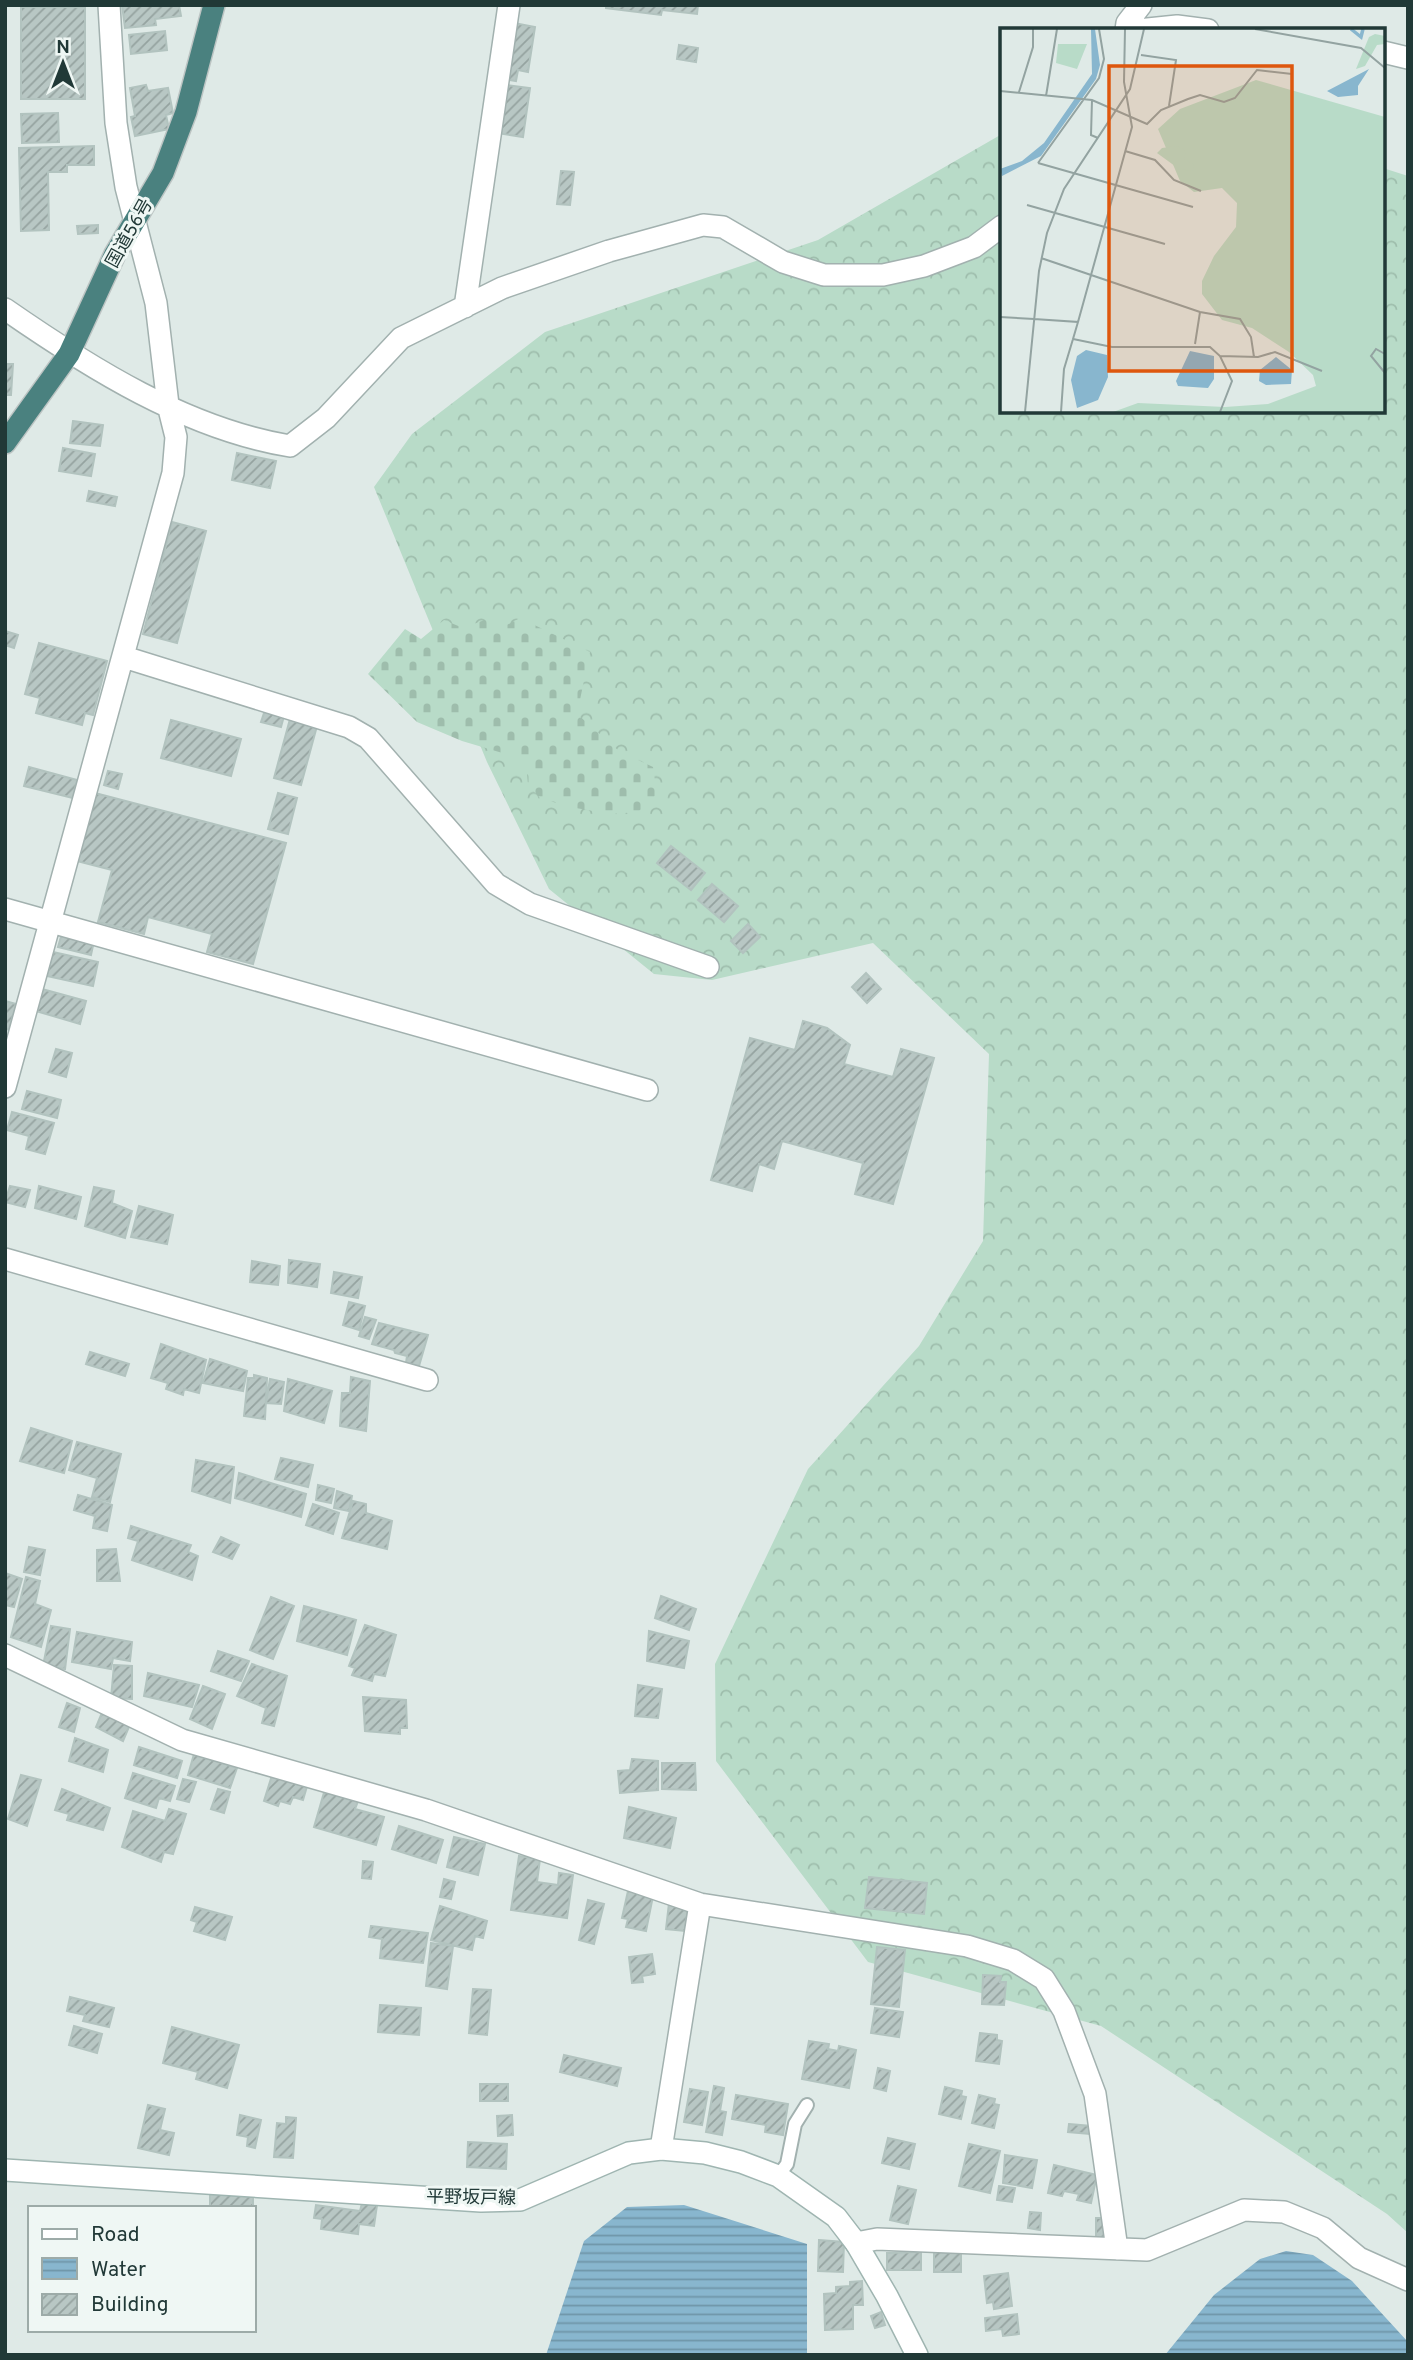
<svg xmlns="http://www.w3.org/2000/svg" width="1413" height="2360" viewBox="0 0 1413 2360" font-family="Overpass,'Noto Sans JP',sans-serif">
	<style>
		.forest { fill: url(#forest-crowns) }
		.cemetery { fill: url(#cemetery-stones) }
		.water { fill: url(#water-rules) }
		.building { fill: url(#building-hatch); stroke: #b2c3bf; stroke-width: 2 }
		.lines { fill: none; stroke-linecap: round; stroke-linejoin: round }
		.service-casing { stroke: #a2b1af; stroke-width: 16 }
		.minor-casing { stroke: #a2b1af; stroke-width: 24 }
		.secondary-casing { stroke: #9fb5b1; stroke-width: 24 }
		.trunk-casing { stroke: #bcc4c3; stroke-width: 24 }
		.service { stroke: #fff; stroke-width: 12 }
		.minor { stroke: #fff; stroke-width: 21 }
		.secondary { stroke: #fff; stroke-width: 21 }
		.trunk { stroke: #4a817f; stroke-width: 21 }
		.labels { text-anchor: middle; stroke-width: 6; stroke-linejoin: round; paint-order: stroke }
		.street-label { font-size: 18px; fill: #213937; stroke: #eff7f4 }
		.inset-river { fill: none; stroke: #88b6ce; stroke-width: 3.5 }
		.inset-road { fill: none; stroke: #93a3a1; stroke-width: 2 }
		.view { fill: #de570e; fill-opacity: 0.15; stroke: #de570e; stroke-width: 3.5 }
		.inset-edge { fill: none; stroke: #213937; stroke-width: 3.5 }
	</style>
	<defs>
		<pattern id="forest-crowns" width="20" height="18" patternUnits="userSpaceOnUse" patternTransform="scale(1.75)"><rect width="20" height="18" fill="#b8dbc8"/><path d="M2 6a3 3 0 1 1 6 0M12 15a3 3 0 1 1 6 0" fill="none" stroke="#9ebdac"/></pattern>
		<pattern id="cemetery-stones" width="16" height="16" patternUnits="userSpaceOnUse" patternTransform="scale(1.75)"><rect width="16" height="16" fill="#b8dbc8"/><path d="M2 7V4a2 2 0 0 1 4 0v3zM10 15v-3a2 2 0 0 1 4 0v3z" fill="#9ebdac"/></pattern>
		<pattern id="water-rules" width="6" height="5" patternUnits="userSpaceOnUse" patternTransform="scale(1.75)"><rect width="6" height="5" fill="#88b6ce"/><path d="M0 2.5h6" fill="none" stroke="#6f95a8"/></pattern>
		<pattern id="building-hatch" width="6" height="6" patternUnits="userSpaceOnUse" patternTransform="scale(1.75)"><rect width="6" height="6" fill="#b8c7c4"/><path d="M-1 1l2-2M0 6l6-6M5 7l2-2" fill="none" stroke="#95a3a0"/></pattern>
	</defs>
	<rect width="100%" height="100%" fill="#dfeae7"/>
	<path class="forest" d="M1002 134V411H1383V168L1408 176V2233L1387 2214 1101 2026 868 1962 716 1761 715 1664 808 1469 919 1346 983 1241 989 1054 873 943 712 980 654 974 549 889 487 762 374 487 412 434 545 332 818 240Z"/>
	<path class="cemetery" d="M490 618 505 626 520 618 590 652 577 714 619 751 653 767 657 794 638 812 611 814 570 807 540 798 528 785 526 760 462 741 417 722 368 674 405 629 421 639 444 620 463 628Z"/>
	<path class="water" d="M684 2205 807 2244V2355H546L584 2241 627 2207Z
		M1286 2251 1313 2255 1352 2281 1408 2342V2355H1165L1214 2295 1260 2259Z"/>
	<path class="building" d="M122 5H179L181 16 155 19 156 25 125 28Z
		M606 5H698L697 14 662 10 661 15 606 8Z
		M21 7H85V99H21Z
		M514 23 535 27 528 72 518 70 516 81 504 79Z
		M165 31 167 50 131 54 129 35Z
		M679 45 698 48 696 62 677 59Z
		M146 85 148 91 168 88 173 113 166 115 169 129 135 136 131 117 135 116 130 88Z
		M505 85 530 88 523 137 497 133Z
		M58 113 59 142 22 143 21 114Z
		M94 146V165H67V172H48L49 230 21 231 19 148Z
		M561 171 574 172 570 205 557 204Z
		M98 225V233L78 234 77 226Z
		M5 364H13L11 395H5Z
		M73 421 103 425 100 446 70 443Z
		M63 448 95 454 91 476 59 471Z
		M237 453 276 461 270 488 232 480Z
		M89 491 117 497 115 506 87 501Z
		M172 522 206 531 177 643 143 634Z
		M5 631 18 635 14 648 5 645Z
		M39 643 107 661 93 715 85 713 82 725 36 713 40 698 25 694Z
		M265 710 284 716 281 727 261 722Z
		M290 719 317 726 301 785 274 778Z
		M171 720 241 739 231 776 161 758Z
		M29 767 77 780 73 798 24 786Z
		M108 771 122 774 118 789 104 785Z
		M95 793 286 843 253 964 207 952 212 934 148 917 144 934 98 922 112 870 77 861Z
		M278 793 297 798 288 834 268 829Z
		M671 846 705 873 691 890 657 863Z
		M712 884 738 906 724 922 698 900Z
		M748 924 760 937 743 953 731 941Z
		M62 933 94 941 91 955 58 947Z
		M53 952 98 962 93 986 47 976Z
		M866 973 881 989 867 1003 852 987Z
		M42 989 86 1001 80 1024 36 1011Z
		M5 1001 16 1004 9 1030 5 1028Z
		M803 1021 827 1028 850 1045 844 1064 893 1077 901 1049 934 1058 893 1204 855 1194 863 1163 782 1141 774 1169 759 1164 752 1191 711 1180 750 1038 795 1050Z
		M56 1049 72 1053 66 1077 49 1072Z
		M27 1091 61 1100 57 1118 22 1109Z
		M12 1112 54 1123 45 1154 26 1149 29 1136 7 1130Z
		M10 1186 30 1190 25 1207 5 1202Z
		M39 1186 81 1197 76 1219 35 1208Z
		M94 1187 114 1191 112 1203 132 1211 125 1238 85 1226Z
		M139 1206 173 1215 167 1244 131 1237Z
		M289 1260 320 1264 317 1287 288 1283Z
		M252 1261 280 1266 278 1285 250 1282Z
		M334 1272 362 1277 358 1298 331 1293Z
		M349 1302 365 1306 359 1330 343 1325Z
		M365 1317 376 1320 369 1339 359 1336Z
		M379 1323 428 1335 419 1366 406 1363 407 1356 395 1353 394 1350 372 1344Z
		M161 1344 206 1360 199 1393 184 1389 183 1395 166 1389 168 1383 151 1378Z
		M90 1352 129 1364 125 1376 86 1364Z
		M210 1359 247 1371 243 1391 203 1383Z
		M254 1375 267 1378 265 1419 244 1416 248 1378H254Z
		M351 1377 370 1381 366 1431 340 1426 342 1393H350Z
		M270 1379 284 1382 281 1404 266 1403Z
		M288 1379 332 1391 324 1423 284 1411Z
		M31 1428 72 1441 64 1473 20 1461Z
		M77 1442 121 1454 110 1502 92 1497 97 1478 69 1470Z
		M281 1458 313 1465 308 1487 275 1479Z
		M196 1460 234 1467 230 1503 192 1491Z
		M239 1473 306 1494 301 1517 235 1498Z
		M318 1485 334 1489 331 1503 316 1500Z
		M337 1491 352 1496 349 1511 334 1508Z
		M78 1495 112 1505 107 1531 93 1528 95 1516 74 1510Z
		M353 1501 366 1504V1513L392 1521 387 1549 342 1538Z
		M313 1504 339 1513 333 1534 306 1525Z
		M131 1526 191 1545 188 1552 198 1556 192 1580 132 1560 138 1541 128 1538Z
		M221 1537 239 1545 232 1559 213 1552Z
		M29 1547 45 1550 40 1575 24 1572Z
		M116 1549 120 1581H97V1550Z
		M5 1573 22 1579 14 1607 5 1605Z
		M26 1577 40 1581 35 1604 51 1610 41 1647 11 1637Z
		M661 1596 696 1609 689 1630 655 1618Z
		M271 1597 294 1606 273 1659 250 1650Z
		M304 1606 356 1620 347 1655 297 1641Z
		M365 1625 396 1635 385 1676 374 1674 372 1681 352 1675 355 1668 349 1666Z
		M51 1626 70 1629 65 1669 43 1666Z
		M649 1631 689 1641 684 1668 647 1661Z
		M77 1632 132 1642 130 1661 113 1658 111 1669 72 1662Z
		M218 1651 249 1661 241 1681 211 1671Z
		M252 1664 287 1676 274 1726 262 1723 266 1708 237 1696Z
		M114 1665 132 1666V1699L111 1698Z
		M148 1673 199 1685 192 1707 144 1696Z
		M638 1685 662 1689 658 1718 635 1716Z
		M203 1686 225 1694 212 1729 190 1719Z
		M363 1697 406 1700 407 1728H400V1734L365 1731Z
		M67 1703 80 1708 74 1732 59 1727Z
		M104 1708 131 1722 123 1741 96 1727Z
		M75 1738 108 1750 103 1772 69 1761Z
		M139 1747 182 1761 177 1778 134 1765Z
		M194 1754 237 1768 230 1788 188 1775Z
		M632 1759 658 1761V1790L620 1793 618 1771 630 1770Z
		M662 1763H695L696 1790 662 1789Z
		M273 1772 308 1783 303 1800 293 1797 290 1804 280 1801 278 1806 264 1801Z
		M133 1773 175 1786 170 1801 159 1798 156 1808 125 1798Z
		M21 1775 41 1780 27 1826 8 1819Z
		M183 1779 196 1782 189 1802 177 1799Z
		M62 1789 110 1808 103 1830 67 1820 69 1814 55 1810Z
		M218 1789 230 1792 224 1813 211 1809Z
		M325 1789 359 1799 355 1809 384 1817 376 1845 314 1827Z
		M629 1807 676 1818 670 1848 624 1838Z
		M169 1809 186 1814 173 1854 164 1852 161 1862 122 1847 133 1811 165 1821Z
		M399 1826 443 1840 436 1863 392 1849Z
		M454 1837 485 1844 478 1875 447 1867Z
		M519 1856 540 1859 537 1882 558 1885 559 1873 573 1875 567 1918 511 1910Z
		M363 1861 373 1862 371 1879 362 1878Z
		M869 1877 927 1883 924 1914 865 1908Z
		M444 1879 455 1882 451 1899 440 1897Z
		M628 1891 653 1896 646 1931 626 1927 628 1919 622 1918Z
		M588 1900 604 1904 594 1944 579 1940Z
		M669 1903 688 1905 685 1931 666 1929Z
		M440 1906 487 1921 483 1938 475 1936 472 1950 431 1940Z
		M195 1907 232 1917 225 1940 194 1931 197 1922 191 1920Z
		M371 1926 428 1933 423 1963 380 1958 382 1939 369 1937Z
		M431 1943 453 1946 447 1989 426 1986Z
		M877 1947 905 1950 899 2007 871 2004Z
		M652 1954 655 1974 642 1976 643 1982 632 1983 629 1957Z
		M983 1975 1001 1976 1000 1982H1006L1004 2005 982 2004Z
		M473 1989 491 1990 487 2035 469 2033Z
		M70 1997 114 2008 109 2027 83 2021 85 2015 67 2011Z
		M380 2005 421 2008 419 2035 378 2032Z
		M875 2008 903 2012 899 2037 871 2033Z
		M74 2026 102 2034 97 2053 69 2045Z
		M172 2027 239 2045 227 2088 196 2079 198 2072 163 2063Z
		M980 2033 997 2035V2040L1002 2041 999 2064 976 2061Z
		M809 2041 829 2044 828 2049 838 2051 839 2046 856 2050 849 2088 802 2079Z
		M564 2055 621 2068 617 2086 560 2072Z
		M878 2068 890 2071 886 2091 874 2088Z
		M480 2084H508V2101H480Z
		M714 2086 724 2088 720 2111 726 2112 722 2135 706 2132Z
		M945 2087 962 2091 961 2096 966 2097 961 2119 939 2114Z
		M690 2089 708 2092 702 2125 684 2122Z
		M736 2095 788 2104 783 2135 765 2132 766 2125 732 2119Z
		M979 2095 995 2099 994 2104 999 2105 994 2128 972 2123Z
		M148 2105 165 2109 160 2130 174 2133 169 2155 138 2148Z
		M240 2115 261 2120 255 2148 247 2146 248 2137 237 2135Z
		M512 2115 513 2135 498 2136 497 2116Z
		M286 2117 296 2118 293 2158 274 2157 277 2123 286 2124Z
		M1069 2124 1091 2126 1090 2134 1068 2132Z
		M888 2138 915 2144 909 2169 882 2163Z
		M468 2142 507 2144 506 2169 467 2167Z
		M969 2144 1000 2151 990 2193 959 2186Z
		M1005 2155 1037 2160 1032 2188 1003 2183Z
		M1054 2165 1097 2175 1091 2203 1077 2200 1079 2194 1064 2191 1062 2196 1048 2193Z
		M898 2186 916 2190 908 2224 890 2220Z
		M999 2186 1015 2188 1012 2202 997 2200Z
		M253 2191V2208H210V2192Z
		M362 2203 377 2205 374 2226 359 2224 358 2234 321 2229 322 2219 314 2218 316 2205 360 2211Z
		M1030 2212 1041 2213 1040 2230 1028 2228Z
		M1096 2218H1108L1107 2239H1096Z
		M819 2240 844 2242 843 2272 818 2271Z
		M934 2250H961V2272H934Z
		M921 2252V2270H887V2253Z
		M1008 2273 1012 2306 994 2309 993 2302 987 2303 984 2276Z
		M862 2281 863 2305H853V2329L825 2330 824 2294 836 2293V2287L850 2286V2282Z
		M881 2312 885 2325 875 2328 871 2316Z
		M1017 2314 1019 2334 1003 2336 1002 2329 986 2331 985 2318Z"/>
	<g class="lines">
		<defs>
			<path id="service" d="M778 2176 787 2164 795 2124 807 2105"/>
			<path id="minor" d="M1126 30 1127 23 1141 5
				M1138 30 1177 26 1208 30
				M1383 52 1408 58
				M465 307 509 5
				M5 309C90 368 187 429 290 446L326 418 401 338 502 288 609 251 703 225 723 227 783 262 824 275H883L924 266 974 247 1002 226
				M124 657 349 727 368 738 496 884 530 904 708 967
				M5 909 647 1090
				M5 1087 173 473 176 437 168 405 156 303 126 187 116 123 109 5
				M5 1259 427 1380
				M5 1655 182 1740 426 1810 700 1904 967 1946 1013 1960 1044 1979 1064 2011 1095 2094 1117 2249
				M661 2149 700 1904
				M856 2243 877 2239 1147 2250 1244 2210 1284 2212 1323 2228 1359 2258 1408 2280"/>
			<path id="secondary" d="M5 2170 481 2201 520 2200 629 2153 661 2149 705 2153 741 2162 778 2176 836 2217 856 2243 887 2296 917 2355"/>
			<path id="trunk" d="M5 443 69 354 115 254 163 173 186 112 214 5"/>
		</defs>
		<use href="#service" class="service-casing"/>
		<use href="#minor" class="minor-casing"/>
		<use href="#secondary" class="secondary-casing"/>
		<use href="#trunk" class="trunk-casing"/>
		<use href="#service" class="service"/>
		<use href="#minor" class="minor"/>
		<use href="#secondary" class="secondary"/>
		<use href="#trunk" class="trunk"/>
	</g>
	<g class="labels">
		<g class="street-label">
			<text transform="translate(129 233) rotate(-61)" y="6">国道56号</text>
			<text transform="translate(471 2197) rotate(1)" y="6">平野坂戸線</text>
		</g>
	</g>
	<g transform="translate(1000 28)">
		<rect width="385" height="385" fill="#dfeae7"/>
		<path d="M256 52 385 89V384H113L138 375 225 379 268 376 316 358 313 347 289 324 252 300 222 292 202 266V253L214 228 236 199 237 175 222 160 194 164 180 153 158 101 180 81Z" fill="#b8dbc8"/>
		<path d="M375 6 385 8V16L377 17 365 38 356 41 369 9ZM177 118 186 123 184 131 194 137 192 143 179 141 157 125 162 120Z" fill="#b8dbc8"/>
		<path d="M58 16H87L77 41 56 35Z" fill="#b8dbc8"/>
		<path d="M91 1H95L100 37 96 51 41 128 2 148 0 141 22 133 44 115 92 46ZM369 41 358 58V67L338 69 327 63ZM86 322 107 327 108 349 98 372 77 380 71 352 77 328ZM190 323 214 328V351L208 360 178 358 176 353ZM276 329 292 342 291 356 266 357 259 353 260 342Z" fill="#88b6ce"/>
		<path class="inset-river" d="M351 1 361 9 363 1"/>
		<path class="inset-road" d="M255 1 361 20 385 40M141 27 176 32 169 78M0 63 92 72 147 96 161 82 188 71 200 67 224 74 235 70 257 42 292 46M19 64 33 19V1M46 68 57 1M92 72 91 107 98 110M125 123 155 132 174 152 201 163M38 135 193 179M38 135 99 50 104 31 99 1M27 177 165 216M41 230 200 284 240 291 251 309 254 329M0 289 34 291M34 291 78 294 73 311 112 319H210L220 328 232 353 220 384M78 294 132 99 124 54 125 1M195 316 200 284M385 326 376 321 371 328 385 345M220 328 258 329 275 324 322 343M25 384 39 243 47 205 64 161 130 61 144 1M61 384 64 341 73 311"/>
		<path class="view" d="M109 38H292V343H109Z"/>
		<rect width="385" height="385" class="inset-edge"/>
	</g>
	<rect width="1413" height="2360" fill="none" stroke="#213937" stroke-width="14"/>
	<rect x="28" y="2206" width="228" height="126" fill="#eff7f4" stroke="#9daba8" stroke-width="2"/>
	<rect x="42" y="2229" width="35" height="10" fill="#ffffff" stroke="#9daba8" stroke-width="2"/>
	<text x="91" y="2241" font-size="21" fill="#213937">Road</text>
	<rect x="42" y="2258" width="35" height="21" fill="url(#water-rules)" stroke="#9daba8" stroke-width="2"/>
	<text x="91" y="2276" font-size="21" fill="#213937">Water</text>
	<rect x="42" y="2294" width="35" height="21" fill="url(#building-hatch)" stroke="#9daba8" stroke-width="2"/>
	<text x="91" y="2311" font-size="21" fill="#213937">Building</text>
	<g transform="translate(63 63)" stroke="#eff7f4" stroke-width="5" paint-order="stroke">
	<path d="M0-5L12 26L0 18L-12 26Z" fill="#213937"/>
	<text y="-10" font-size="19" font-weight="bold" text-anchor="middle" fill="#213937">N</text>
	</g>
</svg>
